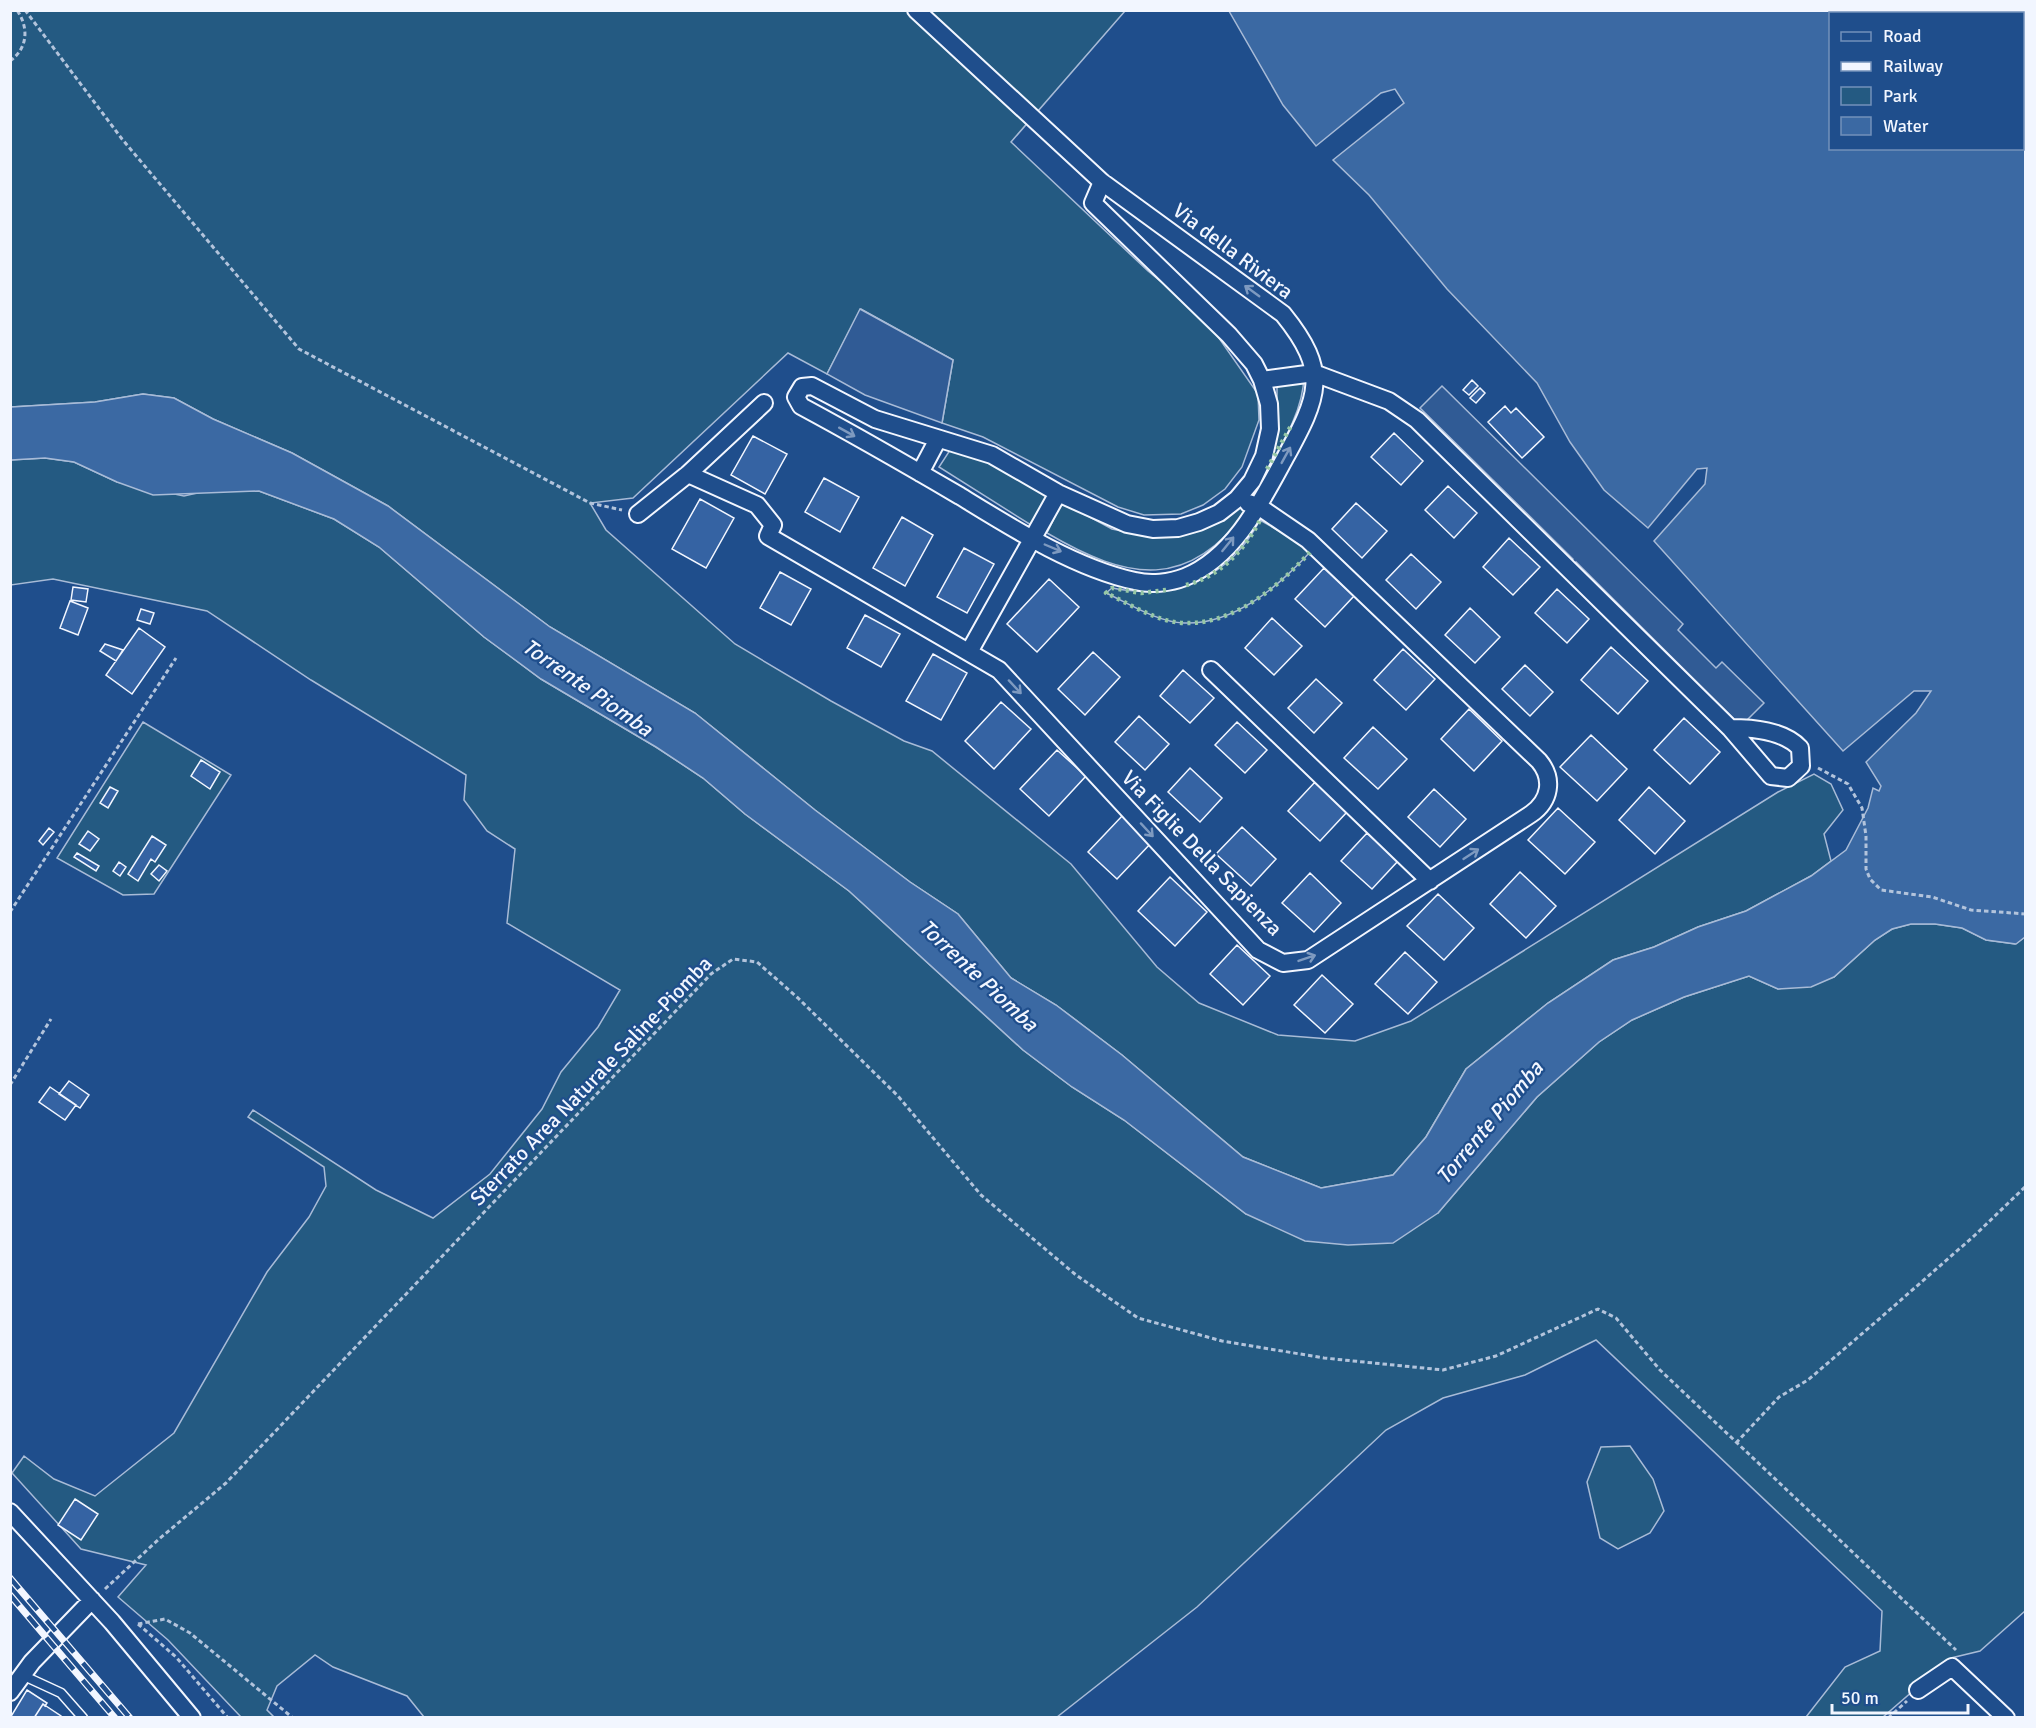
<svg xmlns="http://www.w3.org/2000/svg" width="2036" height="1728" viewBox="0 0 2036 1728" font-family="Signika,sans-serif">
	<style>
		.green { fill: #245a82; stroke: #a8bbd7; stroke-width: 1.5 }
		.parking { fill: #305b95; stroke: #a8bbd7; stroke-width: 1.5 }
		.water { fill: #3b69a3; stroke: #a8bbd7; stroke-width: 1.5; fill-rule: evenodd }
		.building { fill: #3563a3; stroke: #f2f6ff; stroke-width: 1.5 }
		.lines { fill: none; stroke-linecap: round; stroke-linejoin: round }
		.service-casing { stroke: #f2f6ff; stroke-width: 11 }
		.minor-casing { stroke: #f2f6ff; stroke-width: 20 }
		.path { stroke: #b3c4dc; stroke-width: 3; stroke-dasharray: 4.5 3; stroke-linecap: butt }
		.service { stroke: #1f4e8c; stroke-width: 8 }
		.minor { stroke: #1f4e8c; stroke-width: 16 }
		.rail-casing { stroke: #f2f6ff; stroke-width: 7 }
		.rail { stroke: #1f4e8c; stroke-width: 4.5; stroke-dasharray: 14; stroke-linecap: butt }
		.hedge { stroke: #97c8a6; stroke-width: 4.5; stroke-dasharray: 3 4.5; stroke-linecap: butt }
		.oneway { stroke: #7e9ac0 }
		.labels { text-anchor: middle; stroke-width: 4.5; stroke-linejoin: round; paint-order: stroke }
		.street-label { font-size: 21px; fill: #f2f6ff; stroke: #1f4e8c }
		.water-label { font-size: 22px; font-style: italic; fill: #f2f6ff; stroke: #1f4e8c }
	</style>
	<rect width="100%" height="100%" fill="#1f4e8c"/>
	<path class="green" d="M10 11H1125L1011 142 1148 271 1205 318 1258 394 1259 420 1242 467 1225 489 1203 505 1181 514 1144 515 1118 507 983 437 942 423 953 360 861 309 827 374 788 353 633 498 590 503 606 530 735 644 831 701 904 741 932 751 1071 864 1157 967 1199 1003 1278 1035 1355 1041 1411 1021 1778 792 1814 774 1831 784 1843 810 1824 834 1831 861 1811 876 1746 911 1698 927 1654 947 1613 960 1548 1003 1466 1069 1426 1137 1393 1175 1321 1188 1243 1157 1122 1055 1056 1005 1011 978 958 914 910 882 815 810 695 713 550 627 388 506 292 453 213 419 174 398 143 394 95 402 11 407Z
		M1304 376C1303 416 1277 451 1258 485L1277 432V382Z
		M952 447 980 454 1053 494 1031 525 939 467Z
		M45 458 74 462 117 482 184 496 206 491H259L334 519 379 547 484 637 541 679 656 747 703 778 745 814 849 891 1023 1050 1072 1087 1124 1120 1246 1214 1438 1213 1537 1097 1599 1042 1632 1020 1684 997 1749 976 1778 989 1834 977 1875 940 1892 929 1911 924H1935L1962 928 1986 940 2015 944 2025 937V1611L1980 1651 1951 1658 1883 1717H1806L1845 1667 1880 1651 1882 1611 1596 1340 1525 1375 1443 1398 1386 1430 1197 1607 1057 1717H424L407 1696 333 1667 315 1655 277 1686 267 1710 274 1717H241L168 1640 118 1597 146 1565 81 1549 12 1473 24 1456 54 1479 95 1496 174 1433 267 1272 309 1217 326 1186 324 1167 248 1117 253 1110 376 1190 433 1218 490 1174 542 1109 561 1072 598 1027 620 990 507 923 515 849 487 831 464 800 466 775 311 680 207 611 53 579 11 585 10 460Z
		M1062 502 1112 529 1141 535 1238 502 1250 507C1188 592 1129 581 1047 533Z
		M1260 520 1312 550C1280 585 1235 625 1184 623 1157 622 1130 604 1106 593L1112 588C1175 600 1229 579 1260 520Z
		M143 722 231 775 154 894 123 895 57 858Z
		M1630 1446 1653 1479 1664 1511 1650 1533 1618 1549 1600 1538 1587 1482 1601 1447Z"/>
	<path class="parking" d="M860 309 953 360 942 423 865 395 827 374Z
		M1442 386 1683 624 1678 630 1716 668 1722 662 1764 703 1741 726 1576 562 1567 568 1573 559 1420 408Z"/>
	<path class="water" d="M1229 11H2025V937L2016 944 1986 940 1962 928 1935 924H1911L1892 929 1875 940 1834 977 1811 987 1778 989 1749 976 1684 997 1632 1020 1599 1042 1537 1097 1438 1213 1393 1243 1348 1245 1305 1241 1246 1214 1124 1120 1072 1087 1023 1050 849 891 745 814 703 778 656 747 541 679 484 637 379 547 334 519 259 491 153 495 117 482 74 462 45 458 11 460V407L95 402 143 394 174 398 213 419 292 453 388 506 550 627 695 713 815 810 910 882 958 914 1011 978 1056 1005 1122 1055 1243 1157 1321 1188 1393 1175 1426 1137 1466 1069 1548 1003 1613 960 1654 947 1698 927 1746 911 1811 876 1846 850 1868 808 1873 788 1879 791 1881 786 1866 762 1916 713 1931 691H1914L1843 751 1654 541 1705 484 1707 468 1697 469 1648 528 1604 490 1570 442 1537 383 1447 289 1369 195 1333 160 1404 103 1395 89 1381 93 1316 146 1283 105ZM1830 14H2022V148H1830Z"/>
	<path class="building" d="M1472 380 1478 386 1469 395 1463 390Z
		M1480 388 1485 393 1476 403 1470 398Z
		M1505 406 1511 413 1516 408 1544 437 1522 458 1488 422Z
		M1394 433 1423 461 1401 485 1371 457Z
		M753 436 787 454 765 494 731 475Z
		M824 478 859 497 840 532 805 512Z
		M1448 486 1477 513 1454 538 1425 510Z
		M700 499 734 518 706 568 672 549Z
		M1356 503 1387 531 1362 558 1332 529Z
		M902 517 933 535 905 586 873 568Z
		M1509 538 1540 567 1513 595 1483 567Z
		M964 548 994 564 967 613 937 597Z
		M1411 554 1441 582 1416 609 1386 580Z
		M1324 568 1354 596 1325 627 1295 599Z
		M780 572 811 589 791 625 760 608Z
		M1049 579 1079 607 1037 652 1007 624Z
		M73 587 88 589 86 602 71 600Z
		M1557 589 1589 619 1567 643 1535 613Z
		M70 601 88 608 78 635 60 628Z
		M1470 608 1500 637 1475 663 1445 635Z
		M141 609 154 613 150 624 137 620Z
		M865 615 900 634 881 667 847 648Z
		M1272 618 1302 646 1274 675 1245 648Z
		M139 628 165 647 132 694 106 675Z
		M105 644 123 650 116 661 100 651Z
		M1611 647 1648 681 1618 714 1581 680Z
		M1403 649 1435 679 1406 710 1374 680Z
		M1093 652 1120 677 1085 715 1058 689Z
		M933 654 967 673 941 720 906 701Z
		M1525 665 1553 692 1530 716 1502 689Z
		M1183 670 1214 698 1190 723 1160 696Z
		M1316 679 1342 703 1314 733 1288 708Z
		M1001 702 1031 729 994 769 965 741Z
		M1469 709 1502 741 1474 771 1441 739Z
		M1139 716 1169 744 1145 770 1115 742Z
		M1684 718 1720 752 1690 784 1654 750Z
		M1237 722 1267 750 1245 773 1215 745Z
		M1373 727 1407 759 1378 789 1344 758Z
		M1591 735 1627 769 1597 801 1560 767Z
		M1057 750 1086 776 1049 816 1020 789Z
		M201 760 220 772 210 789 191 776Z
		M1190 768 1222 798 1200 822 1168 792Z
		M1315 782 1347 812 1320 841 1288 811Z
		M110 787 118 791 108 808 100 803Z
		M1649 787 1685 821 1655 854 1619 820Z
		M1434 789 1466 819 1440 847 1408 817Z
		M1558 808 1595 842 1565 874 1528 840Z
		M1123 815 1152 842 1117 879 1088 852Z
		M1242 827 1276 859 1251 886 1216 854Z
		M49 828 54 832 43 845 39 841Z
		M88 831 99 839 90 851 79 844Z
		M1367 833 1398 861 1372 889 1341 861Z
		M152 836 166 845 155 862 151 859 138 881 128 874Z
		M77 853 99 866 96 871 74 857Z
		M119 862 126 867 120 876 113 871Z
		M159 865 167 871 159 881 151 874Z
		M1520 872 1556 906 1526 938 1490 904Z
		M1310 873 1341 903 1314 932 1282 903Z
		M1170 877 1207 912 1175 946 1138 911Z
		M1438 894 1474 928 1444 960 1407 926Z
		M1237 945 1270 976 1243 1005 1210 974Z
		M1405 952 1437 982 1408 1014 1375 984Z
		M1322 975 1353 1004 1325 1033 1294 1005Z
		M69 1081 89 1095 80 1108 59 1094Z
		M50 1087 76 1105 65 1120 39 1102Z
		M75 1499 98 1514 81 1540 58 1525Z
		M27 1690 47 1703 45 1706 43 1704 34 1718H10Z
		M43 1704 61 1716V1718H34Z"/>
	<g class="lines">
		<defs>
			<path id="service" d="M22 1675 61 1693 83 1718"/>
			<path id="minor" d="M916 10 1102 182 1283 314C1330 372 1319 396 1285 458 1261 502 1234 557 1185 577 1170 583 1150 585 1135 581 1075 568 1012 528 960 496 907 465 855 435 801 406L796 397 802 387 812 386 875 419 992 455 1058 493 1127 524 1153 529 1178 528 1199 522 1219 513 1237 499 1252 481 1264 456 1270 429 1269 404 1262 380 1254 364 1229 335 1093 203 1102 182
				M1262 380 1314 373 1389 401 1417 420 1730 728 1771 776 1788 778 1801 766 1800 748C1783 730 1752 728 1730 728
				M920 473 938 439
				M688 474 757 505 773 525 768 536 999 670 1258 950 1283 963 1308 960 1531 814C1550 801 1554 779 1539 761L1308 540 1258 506 1248 503
				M638 514 688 474 764 403
				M969 652 1058 493
				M1211 670 1430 881
				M10 1512 112 1622 192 1718
				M1918 1690 1952 1667 2006 1718
				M10 1692 32 1662 92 1600"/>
		</defs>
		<use href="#service" class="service-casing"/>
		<use href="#minor" class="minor-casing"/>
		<path class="path" d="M25 10 122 139 299 349 590 503 622 510
			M10 61C28 48 29 28 17 10
			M1818 768 1848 784 1862 808 1866 836V869L1870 879 1881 890 1932 897 1971 910 2026 914
			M10 912 176 658
			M10 1085 51 1019
			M1736 1443 1779 1397 1808 1380 1878 1320 1974 1236 2026 1186
			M105 1589 159 1539 226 1483 711 974 733 959 757 962 798 998 898 1096 981 1195 1076 1275 1138 1318 1222 1341 1324 1358 1443 1370 1496 1356 1598 1309 1616 1318 1660 1370 1956 1650
			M138 1624 176 1657 228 1718
			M138 1624 165 1619 190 1633 293 1718
			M1888 1718 1907 1701"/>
		<use href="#service" class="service"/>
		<use href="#minor" class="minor"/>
		<defs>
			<path id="rail" d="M10 1578 130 1718
				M10 1595 115 1718"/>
		</defs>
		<use href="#rail" class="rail-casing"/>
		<use href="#rail" class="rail"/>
		<path class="hedge" d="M1267 469 1292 424
			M1186 585C1219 577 1245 550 1260 520
			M1166 590 1141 593 1112 588 1106 593C1130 604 1157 622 1184 623 1235 625 1280 585 1312 550"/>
	</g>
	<defs><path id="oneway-shaft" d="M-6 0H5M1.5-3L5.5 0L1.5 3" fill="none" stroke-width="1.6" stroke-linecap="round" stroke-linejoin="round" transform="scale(1.5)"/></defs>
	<g class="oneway">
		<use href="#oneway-shaft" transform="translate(1252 291) rotate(-144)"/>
		<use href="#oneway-shaft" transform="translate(847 432) rotate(29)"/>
		<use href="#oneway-shaft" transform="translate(1286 455) rotate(-61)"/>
		<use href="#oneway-shaft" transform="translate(1228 544) rotate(-51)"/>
		<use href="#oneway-shaft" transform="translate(1053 548) rotate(23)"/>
		<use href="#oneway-shaft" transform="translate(1015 687) rotate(47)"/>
		<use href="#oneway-shaft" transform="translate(1147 830) rotate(47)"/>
		<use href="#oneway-shaft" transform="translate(1471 854) rotate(-33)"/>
		<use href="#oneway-shaft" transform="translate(1307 958) rotate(-19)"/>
	</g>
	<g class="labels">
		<g class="street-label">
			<text transform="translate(1233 251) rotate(37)" y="7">Via della Riviera</text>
			<text transform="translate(1202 853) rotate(46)" y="7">Via Figlie Della Sapienza</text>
			<text transform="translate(591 1081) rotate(-46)" y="7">Sterrato Area Naturale Saline-Piomba</text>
		</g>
		<g class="water-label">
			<text transform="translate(588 687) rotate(35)" y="8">Torrente Piomba</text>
			<text transform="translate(979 975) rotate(43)" y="8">Torrente Piomba</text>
			<text transform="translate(1489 1122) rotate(-50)" y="8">Torrente Piomba</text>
		</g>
	</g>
	<rect width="2036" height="1728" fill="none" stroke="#f2f6ff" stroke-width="24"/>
	<rect x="1829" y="12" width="195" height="138" fill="#1f4e8c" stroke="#7391ba" stroke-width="1.5"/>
	<rect x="1841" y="32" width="30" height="9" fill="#1f4e8c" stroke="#7391ba" stroke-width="1.5"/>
	<text x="1883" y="42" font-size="18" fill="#f2f6ff">Road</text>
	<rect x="1841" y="62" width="30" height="9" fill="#f2f6ff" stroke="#7391ba" stroke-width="1.5"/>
	<text x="1883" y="72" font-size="18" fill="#f2f6ff">Railway</text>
	<rect x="1841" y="87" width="30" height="18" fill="#245a82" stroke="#7391ba" stroke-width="1.5"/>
	<text x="1883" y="102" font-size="18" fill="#f2f6ff">Park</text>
	<rect x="1841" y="117" width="30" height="18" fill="#3b69a3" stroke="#7391ba" stroke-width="1.5"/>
	<text x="1883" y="132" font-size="18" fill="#f2f6ff">Water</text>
	<path d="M1832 1704v9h136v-9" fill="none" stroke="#f2f6ff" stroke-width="3"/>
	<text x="1841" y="1704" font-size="18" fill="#f2f6ff" stroke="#1f4e8c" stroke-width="4.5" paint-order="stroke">50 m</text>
</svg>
